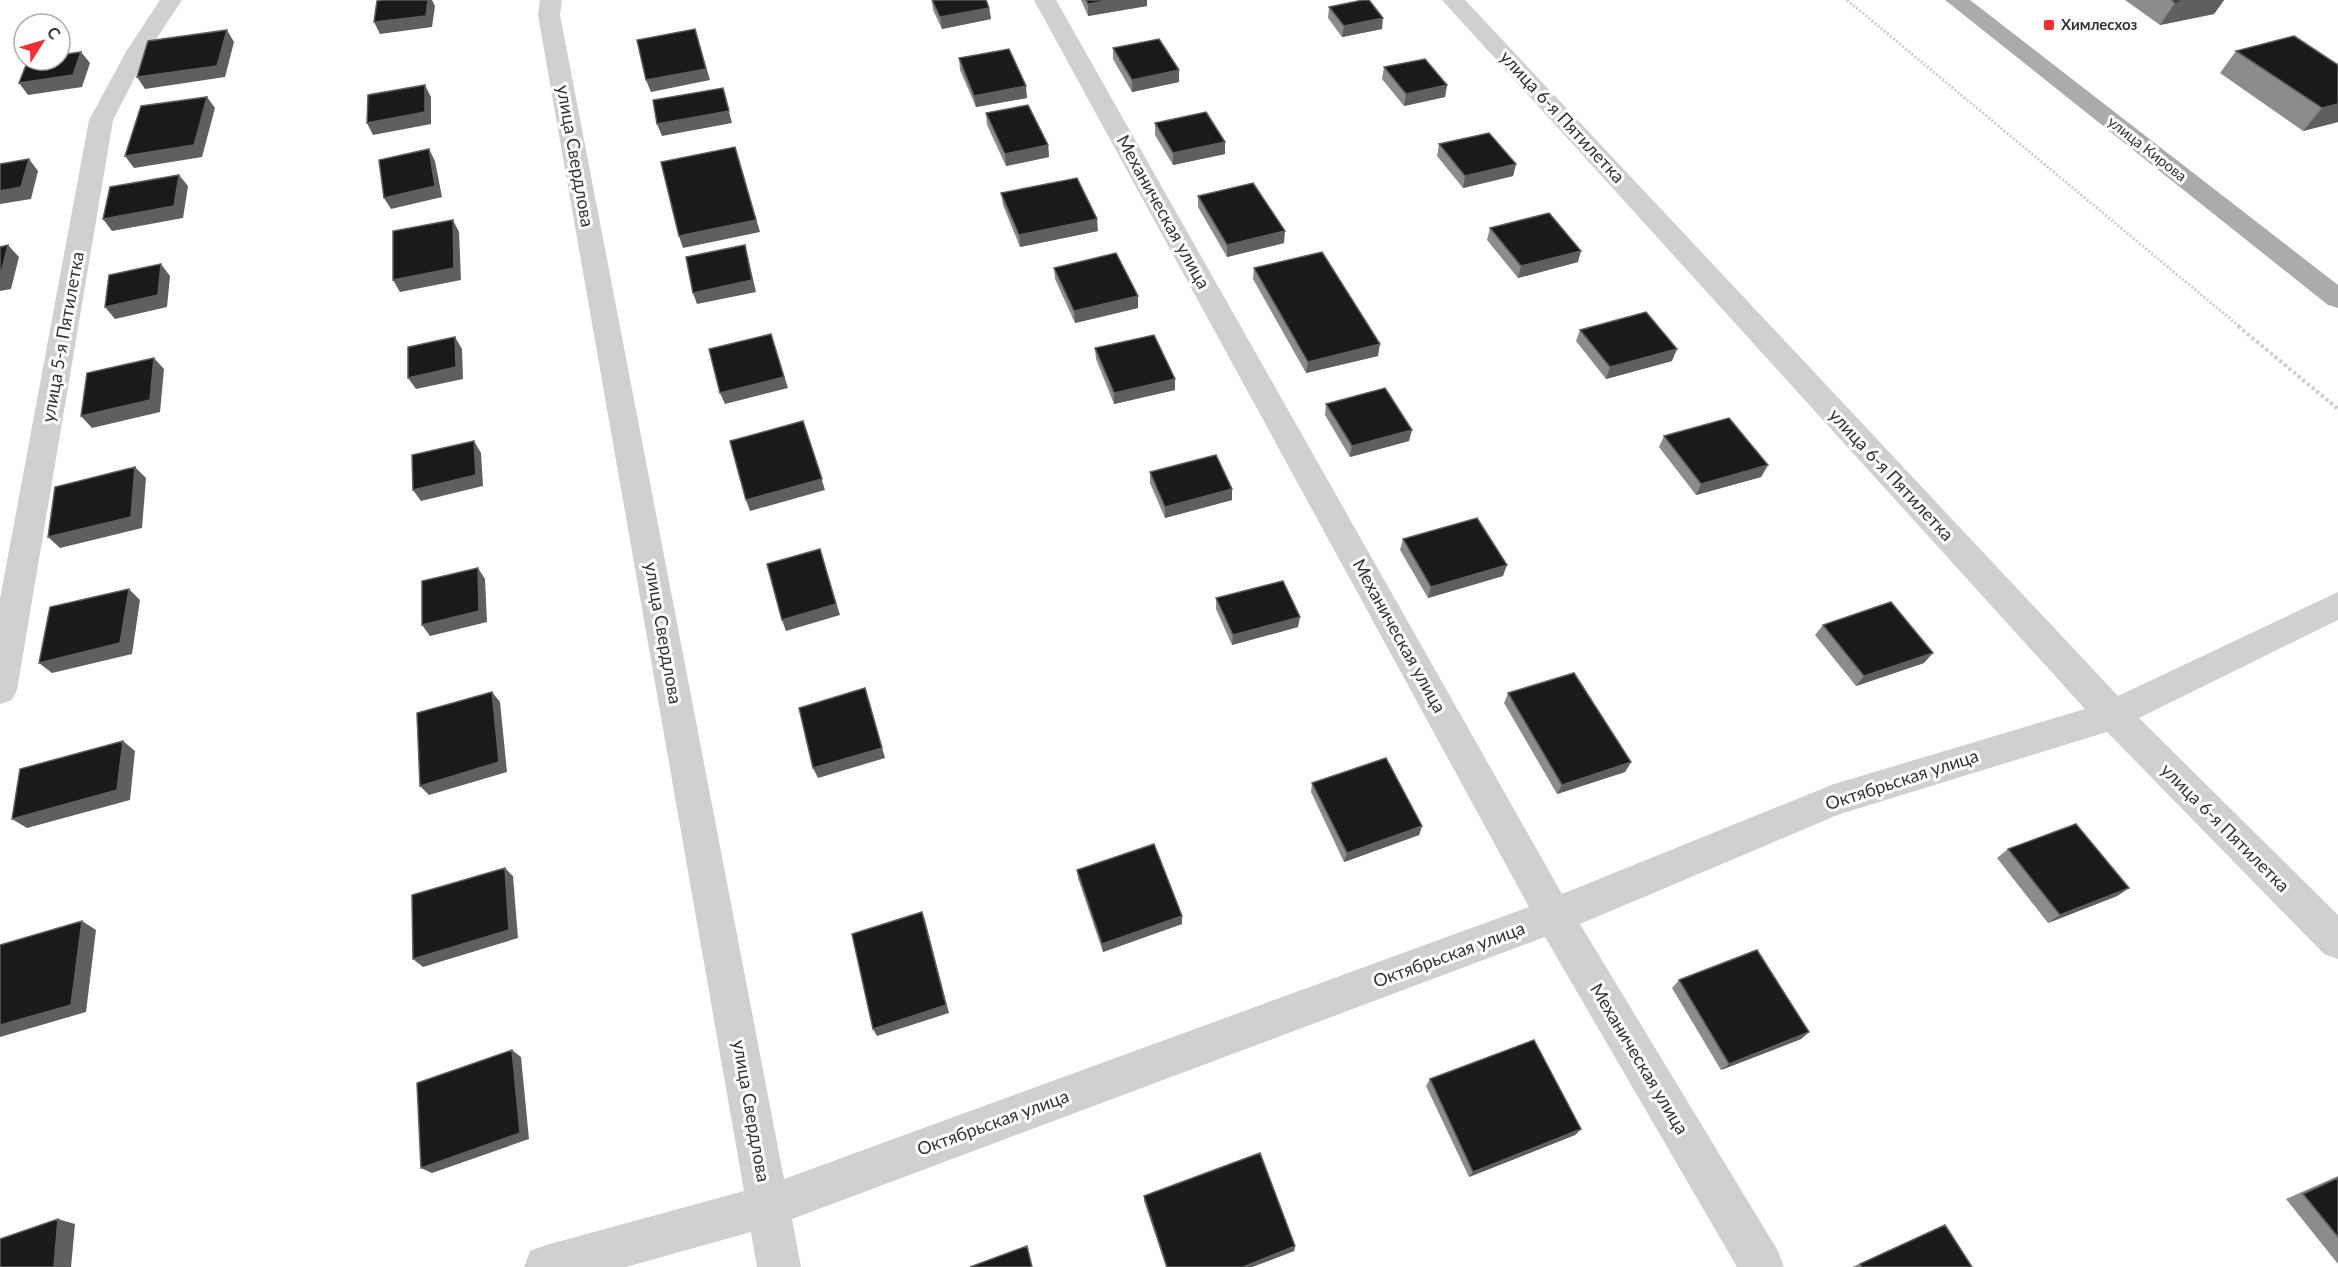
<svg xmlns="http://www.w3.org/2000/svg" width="2338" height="1267" viewBox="0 0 2338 1267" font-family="Lato,sans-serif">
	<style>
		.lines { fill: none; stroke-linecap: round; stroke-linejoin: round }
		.path-far1 { stroke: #cdcdcd; stroke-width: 3; stroke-dasharray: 2 2; stroke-linecap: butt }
		.path { stroke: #cdcdcd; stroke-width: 4; stroke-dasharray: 3 3; stroke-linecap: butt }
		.street { fill: #d0d0d0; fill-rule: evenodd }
		.primary { fill: #ababab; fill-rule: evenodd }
		.wall { fill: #8c8c8c }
		.shaded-wall { fill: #5f5f5f }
		.building { fill: #1a1a1a; stroke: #5f5f5f; stroke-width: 1.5 }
		.poi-dot { fill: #ef3034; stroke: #fff; stroke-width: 2 }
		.labels { text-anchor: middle; stroke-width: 6; stroke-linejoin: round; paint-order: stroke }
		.far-poi-label { font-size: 15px; font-weight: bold; fill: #333; stroke: #fff; text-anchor: start }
		.far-street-label { font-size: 15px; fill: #333; stroke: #fff }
		.street-label { font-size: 18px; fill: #333; stroke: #fff }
	</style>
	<rect width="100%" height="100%" fill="#fff"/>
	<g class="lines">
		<path class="path-far1" d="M1847 0 2240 327"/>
		<path class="path" d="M2238 326 2338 409"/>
		<path class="street" d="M160 0H182L149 50 113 120 17 690 12 700 0 704V599L89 120 127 50Z
			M540 0H562L560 15 784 1179 1529 907 1034 0H1056L1562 894 1834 784 2085 709 1442 0H1465L2118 696 2338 592V620L2139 718 2338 915V959L2324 954 2107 732 1840 814 1580 924 1778 1251 1784 1267H1737L1545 937 792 1219 801 1267H757L751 1232 626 1267H524L530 1251 546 1245 744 1191 538 15Z"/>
		<path class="primary" d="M1945 0H1970L2338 285V308L2328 305Z"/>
	</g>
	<path class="wall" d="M932 0 989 8 991 19 942 29 933 10Z
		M1081 0H1147V6L1088 16Z
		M2125 0H2224L2214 14 2160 25Z
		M1329 7 1382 29 1342 37 1328 18Z
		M1113 48 1179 82 1132 92 1113 59Z
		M2236 51 2338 65V122L2303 131 2220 73Z
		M959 58 1027 98 976 107 960 70Z
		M1384 67 1447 85 1445 97 1404 106 1382 79Z
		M986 113 1048 145 1049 157 1006 166 987 125Z
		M1155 123 1225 154 1173 165 1155 135Z
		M1439 144 1516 164 1513 176 1463 188 1437 156Z
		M1001 193 1098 231 1020 247 1003 205Z
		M1198 196 1284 243 1227 257 1198 207Z
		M1490 228 1578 262 1518 278 1487 240Z
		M1054 268 1138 308 1075 323 1055 279Z
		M1254 268 1378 356 1306 373 1253 279Z
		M1580 330 1672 361 1606 379 1576 341Z
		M1095 348 1175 379V390L1114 404 1096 359Z
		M1326 404 1409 441 1350 457 1325 415Z
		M1664 436 1768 465 1761 477 1696 495 1659 447Z
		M1150 472 1232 489V500L1165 518 1150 483Z
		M1403 539 1503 576 1428 598 1400 550Z
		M1216 598 1298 627 1232 645 1216 609Z
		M1823 625 1924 663 1856 686 1815 635Z
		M1508 693 1631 762 1625 772 1557 794 1504 703Z
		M1312 783 1422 826 1419 835 1344 862 1311 792Z
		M2008 849 2129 888 2117 896 2048 923 1997 858Z
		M1077 870 1182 924 1103 952 1078 878Z
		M1679 980 1809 1032 1801 1039 1721 1070 1672 988Z
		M1430 1079 1581 1129 1575 1135 1469 1177 1426 1086Z
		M2338 1176V1264L2286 1199Z
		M1144 1196 1295 1246 1294 1251 1252 1267H1166L1144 1201Z
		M1945 1225 1972 1267H1852L1934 1230Z"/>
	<path class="shaded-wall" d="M428 0H432L435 6 432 27 380 34 374 22Z
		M1112 0H1147V6L1088 16V4Z
		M2188 0H2224L2214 14 2160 25 2175 3Z
		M989 8 991 19 942 29 940 17Z
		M1383 18 1382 29 1342 37 1344 26Z
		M695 29 710 80 651 92 646 80Z
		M227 30 234 42 225 77 145 89 137 77Z
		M81 52 90 63 82 87 28 95 19 83Z
		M1179 70V82L1132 92V80Z
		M425 85 431 97V124L373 135 367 123Z
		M1447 85 1445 97 1404 106 1406 94Z
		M1026 86 1027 98 976 107 974 96Z
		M723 88 732 123 662 136 657 124Z
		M207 97 215 108 202 157 134 168 125 156Z
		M2338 104V122L2303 131 2322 108Z
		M1225 142V154L1173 165V153Z
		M1048 145 1049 157 1006 166 1005 154Z
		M735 147 760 232 683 248 679 236Z
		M429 149 435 161 442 197 391 209 384 198Z
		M29 159 38 171 31 199 0 204V191Z
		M1516 164 1513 176 1463 188 1465 176Z
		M179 175 188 186 183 218 112 231 103 219Z
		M1097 219 1098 231 1020 247 1019 235Z
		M453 220 459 232 461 280 400 292 393 280Z
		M1285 231 1284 243 1227 257V245Z
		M8 245 19 257 11 289 0 291V277Z
		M745 245 748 257 756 292 697 304 693 293Z
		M1581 251 1578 262 1518 278 1521 266Z
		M161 264 170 276 167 307 115 319 105 307Z
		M1138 296V308L1075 323 1074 311Z
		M771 334 788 388 725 404 720 393Z
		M455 337 462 349 463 379 416 389 408 378Z
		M1380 344 1378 356 1306 373 1308 362Z
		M1677 349 1672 361 1606 379 1610 367Z
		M154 358 164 369 160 412 92 428 81 416Z
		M1175 379V390L1114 404V393Z
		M803 421 825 490 750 511 746 500Z
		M1412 430 1409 441 1350 457 1352 446Z
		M474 441 481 453 483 486 421 501 413 490Z
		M1768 465 1761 477 1696 495 1701 484Z
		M135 467 146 478 142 528 60 548 48 537Z
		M1232 489V500L1165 518V507Z
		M820 549 840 615 786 631 782 620Z
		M1507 565 1503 576 1428 598 1431 587Z
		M478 568 485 579 487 622 430 636 422 625Z
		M129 589 140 600 132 654 52 673 39 663Z
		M1300 617 1298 627 1232 645 1233 635Z
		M1933 653 1924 663 1856 686 1864 676Z
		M865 688 885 758 818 778 813 768Z
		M492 692 500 702 507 772 429 795 420 786Z
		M123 741 135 751 130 800 27 828 12 819Z
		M1631 762 1625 772 1557 794 1562 785Z
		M1422 826 1419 835 1344 862 1347 853Z
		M505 868 513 876 518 938 423 967 413 959Z
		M2129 888 2117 896 2048 923 2060 915Z
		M922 912 925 920 949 1013 877 1036 873 1029Z
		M1182 916V924L1103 952 1102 944Z
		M82 921 96 930 86 1012 0 1037V1025Z
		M1809 1032 1801 1039 1721 1070 1729 1064Z
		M512 1050 521 1057 529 1139 432 1173 421 1168Z
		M1581 1129 1575 1135 1469 1177 1473 1172Z
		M58 1219 75 1224 71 1267H54Z
		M1295 1246 1294 1251 1252 1267H1243Z"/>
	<path class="building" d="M383 0H428L426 16 374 22 377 1Z
		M932 0H986L989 8 940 17Z
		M1086 0H1112L1088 4Z
		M1363 0H1369L1383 18 1344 26 1329 7Z
		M2172 0H2188L2175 3Z
		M695 29 706 69 646 80 637 40Z
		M227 30 217 66 137 77 148 41Z
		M2294 36 2338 65V104L2322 108 2236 51Z
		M1159 39 1179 70 1132 80 1113 48Z
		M1009 49 1026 86 974 96 959 58Z
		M81 52 73 75 19 83 28 60H60V55Z
		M1425 59 1447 85 1406 94 1384 67Z
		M425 85V112L367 123 368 95Z
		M723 88 729 111 657 124 653 100Z
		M207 97 194 145 125 156 141 106Z
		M1028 105 1048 145 1005 154 986 113Z
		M1206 112 1225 142 1173 153 1155 123Z
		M1489 133 1516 164 1465 176 1439 144Z
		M735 147 756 220 679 236 661 162Z
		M429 149 435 186 384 198 379 160Z
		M29 159 21 187 0 191V164Z
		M179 175 174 206 103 219 110 187Z
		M1077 178 1097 219 1019 235 1001 193Z
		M1253 183 1285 231 1227 245 1198 196Z
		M1549 213 1581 251 1521 266 1490 228Z
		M453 220 454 268 393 280V231Z
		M8 245 0 277V247Z
		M745 245 752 280 693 293 686 257Z
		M1322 252 1380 344 1308 362 1254 268Z
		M1116 253 1138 296 1074 311 1054 268Z
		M161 264 158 295 105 307 109 275Z
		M1646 312 1677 349 1610 367 1580 330Z
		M771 334 784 377 720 393 709 349Z
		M1154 335 1175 379 1114 393 1095 348Z
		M455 337 456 367 408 378V347Z
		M154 358 150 400 81 416 87 373Z
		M1385 388 1412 430 1352 446 1326 404Z
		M1729 418 1768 465 1701 484 1664 436Z
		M803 421 822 479 746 500 730 441Z
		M474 441 476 475 413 490 412 455Z
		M1216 455 1232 489 1165 507 1150 472Z
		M135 467 131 517 48 537 55 487Z
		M1477 518 1507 565 1431 587 1403 539Z
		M820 549 836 604 782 620 767 564Z
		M478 568 479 611 422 625V581Z
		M1283 581 1300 617 1233 635 1216 598Z
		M129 589 120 643 39 663 50 607Z
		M1891 602 1933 653 1864 676 1823 625Z
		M1574 673 1631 762 1562 785 1508 693Z
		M865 688 882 748 813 768 799 708Z
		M492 692 499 762 420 786 417 713Z
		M123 741 117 790 12 819 20 769Z
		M1386 758 1422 826 1347 853 1312 783Z
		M2076 824 2129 888 2060 915 2008 849Z
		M1154 844 1182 916 1102 944 1077 870Z
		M505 868 509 930 413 959 412 895Z
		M922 912 946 1005 873 1029 852 934Z
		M82 921 71 1005 0 1025V945Z
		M1757 950 1809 1032 1729 1064 1679 980Z
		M1534 1040 1581 1129 1473 1172 1430 1079Z
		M512 1050 520 1133 421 1168 417 1083Z
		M1260 1153 1295 1246 1243 1267H1167L1144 1196Z
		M2338 1178V1237L2303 1194Z
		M58 1219 54 1267H0V1239Z
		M1945 1225 1972 1267H1862L1860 1264Z
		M1027 1246 1032 1267H970Z"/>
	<rect class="poi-dot" x="2043" y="19" width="12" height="12" rx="3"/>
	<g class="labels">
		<g class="far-poi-label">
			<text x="2061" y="30">Химлесхоз</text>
		</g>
		<g class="far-street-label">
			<text transform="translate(2147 149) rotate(38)" y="5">улица Кирова</text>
		</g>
		<g class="street-label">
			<text transform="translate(1562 117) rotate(47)" y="6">улица 6-я Пятилетка</text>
			<text transform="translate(575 156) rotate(80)" y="6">улица Свердлова</text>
			<text transform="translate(1163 212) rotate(61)" y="6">Механическая улица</text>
			<text transform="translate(63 337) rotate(-80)" y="6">улица 5-я Пятилетка</text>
			<text transform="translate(1891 475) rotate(47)" y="6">улица 6-я Пятилетка</text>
			<text transform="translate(663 633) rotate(80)" y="6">улица Свердлова</text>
			<text transform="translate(1399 636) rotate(61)" y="6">Механическая улица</text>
			<text transform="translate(1902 780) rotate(-18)" y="6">Октябрьская улица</text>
			<text transform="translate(2225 828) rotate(45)" y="6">улица 6-я Пятилетка</text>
			<text transform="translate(1449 955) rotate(-20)" y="6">Октябрьская улица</text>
			<text transform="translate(1639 1059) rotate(59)" y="6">Механическая улица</text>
			<text transform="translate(751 1111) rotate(80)" y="6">улица Свердлова</text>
			<text transform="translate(993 1123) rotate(-20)" y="6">Октябрьская улица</text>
		</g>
	</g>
	<g transform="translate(42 42) rotate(53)"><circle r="28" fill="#ffffff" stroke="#adadad" stroke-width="1.5"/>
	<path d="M0-4.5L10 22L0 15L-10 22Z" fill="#ef3034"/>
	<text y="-9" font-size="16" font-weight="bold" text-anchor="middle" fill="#333333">С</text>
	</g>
</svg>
